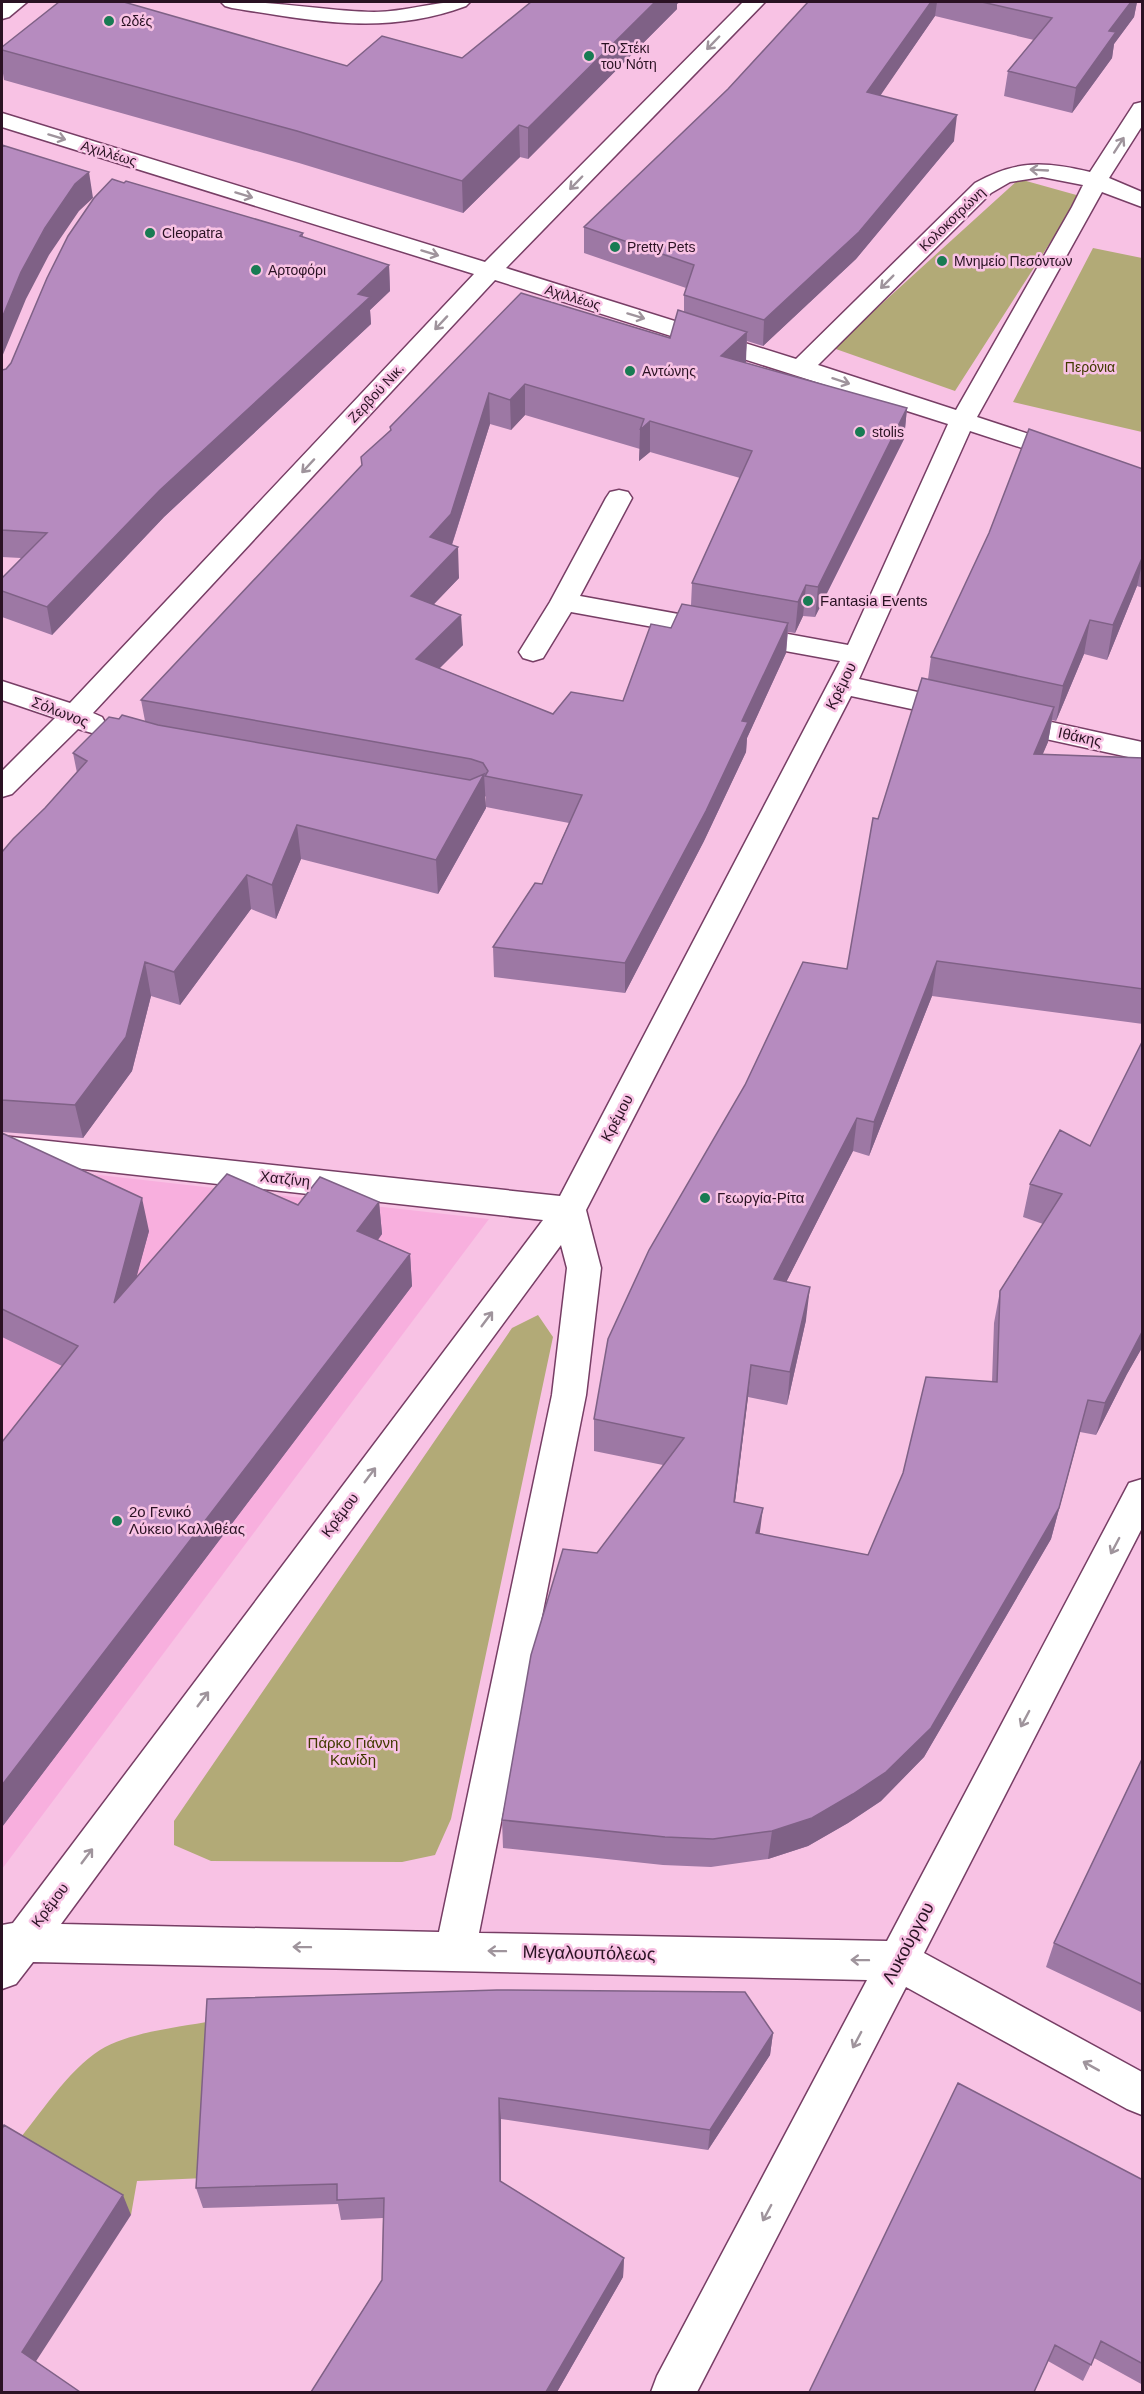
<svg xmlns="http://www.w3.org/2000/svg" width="1144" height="2394" viewBox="0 0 1144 2394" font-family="Arial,sans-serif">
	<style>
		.built { fill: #f8afde }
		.green { fill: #b2aa77 }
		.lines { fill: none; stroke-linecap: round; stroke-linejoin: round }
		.minor-casing { stroke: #773e65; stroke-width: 3 }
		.major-casing { stroke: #773e65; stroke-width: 3 }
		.minor { fill: #fff; fill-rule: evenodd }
		.major { fill: #fff; fill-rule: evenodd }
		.wall { fill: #9d78a4; fill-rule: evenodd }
		.shaded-wall { fill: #7f6186 }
		.building { fill: #b68bbf; stroke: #7f6186; stroke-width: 1.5 }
		.oneway { stroke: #9f949c }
		.poi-dot { fill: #187b53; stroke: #f8c2e4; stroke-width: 2 }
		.labels { text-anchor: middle; stroke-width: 5; stroke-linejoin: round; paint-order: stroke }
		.far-poi-label { font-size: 14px; fill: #2a1223; stroke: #f8c2e4; text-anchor: start }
		.far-street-label { font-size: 14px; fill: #2a1223; stroke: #f8c2e4 }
		.far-park-label { font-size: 14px; fill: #413a01; stroke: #f8c2e4 }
		.poi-label { font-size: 15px; fill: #2a1223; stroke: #f8c2e4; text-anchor: start }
		.street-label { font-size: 15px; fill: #2a1223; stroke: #f8c2e4 }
		.park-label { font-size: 15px; fill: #413a01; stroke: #f8c2e4 }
		.near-street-label { font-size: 18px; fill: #2a1223; stroke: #f8c2e4 }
	</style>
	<rect width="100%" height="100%" fill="#f8c2e4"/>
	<path class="built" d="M2 1164 489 1219 2 1869Z"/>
	<path class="green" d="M1019 179 1080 196 955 391 833 348Z
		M1093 248 1142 258V432L1013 402Z
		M538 1315 553 1337 451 1819 435 1855 402 1862 211 1861 174 1845V1821L512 1328Z
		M213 2021 205 2178 137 2181 131 2215 14 2146C38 2117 69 2069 100 2050 129 2032 180 2027 213 2021Z"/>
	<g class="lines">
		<defs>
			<path id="minor" d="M221 2C272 0 323 11 374 12 406 12 438 0 470 2L466 6C385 36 315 21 232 8L225 6Z
				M743 2H765L506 268 796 359 975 183C1016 160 1045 161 1090 172L1134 104 1142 102V126L1109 178 1142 192V207L1102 192 977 417 1142 471V487L970 431 859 679 958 701 968 703 972 710 968 717 958 719 851 696 586 1210 601 1268 586 1395 479 1933 887 1941 1129 1483 1142 1479V1528L924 1953 1142 2072V2115L1127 2109 906 1987 697 2392H651L657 2376 867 1980 33 1962 16 1984 2 1989V1925L13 1923 543 1220 2 1160V1136L560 1196 840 661 571 612 543 658 533 661 523 658 519 652 550 602 606 498 610 492 619 490 628 492 632 498 580 596 848 645 948 424 495 280 93 713 102 717 106 724 102 731 92 733 78 729 12 794 2 797V771L55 718 2 700V681L70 703 474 274 2 127V113L485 262ZM1042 177 1083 185 1072 207 956 410 818 365 991 193 1010 182ZM561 1245 567 1268 552 1395 439 1932 61 1924Z
				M1006 712 1142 742V760L996 728 992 721 996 714Z"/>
			<path id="major" d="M3 2H27L9 17 2 19V3Z"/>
		</defs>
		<use href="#minor" class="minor-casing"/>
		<use href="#major" class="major-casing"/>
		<use href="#minor" class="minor"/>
		<use href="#major" class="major"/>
	</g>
	<path class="wall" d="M808 2H1137L1134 17 1114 44 1112 58 1072 113 1004 96 1008 71 1034 40 935 16 880 95 954 141 856 259 763 346 747 341 745 363 907 408 904 439 815 617 803 616 795 633 788 632 786 653 747 738 746 752 704 841 625 993 494 977 493 947 542 884 569 823 486 807V797L485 796 486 808 438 894 301 859 276 919 251 909 180 1005 151 996 132 1071 83 1138 2 1132V852L45 808 77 773 73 753 119 719 145 721 141 700 362 465 391 431 390 427 521 293 670 338 684 312V295L686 288 584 253V227L728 89ZM525 415 640 449 639 461 650 452 740 478 692 583 691 605 671 628 623 701 553 714 439 668 463 645 434 604 459 578 452 545 490 424 511 430Z
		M677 4V9L528 159 520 157 463 213 299 163 4 80 2 67V47L347 66 462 58Z
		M124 183 303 233V237L389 265 390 291 370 310 371 324 164 517 52 635 2 617V578L21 558 2 557V370L6 369 11 363Z
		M1143 469V588L1137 586 1107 660 1084 654 1056 721 1052 720 1048 742 1042 755 1143 758V1024L932 996 869 1156 853 1151 786 1282 806 1320 787 1405 748 1397 735 1502 760 1534 868 1555 992 1382 994 1323 1000 1291 1043 1224 1023 1217 1030 1184 1090 1146 1143 1040V1346L1127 1374 1096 1435 1080 1432 1051 1539 924 1757 881 1801 848 1823 808 1846 768 1859 711 1867 663 1865 503 1848 502 1820 663 1465 594 1451V1419L847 969 878 819 928 679 931 657Z
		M2 1133 149 1231 136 1277 298 1205 379 1202 382 1234 378 1240 410 1254 412 1286 2 1827V1442L62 1366 2 1337Z
		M1143 1757V2013L1046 1967 1054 1943Z
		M207 1999 773 2033 770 2055 708 2150 501 2119V2182L624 2258 623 2277 557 2392H311L382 2280 383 2218 341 2220 338 2204 203 2208 196 2188Z
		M1143 2180V2385L1094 2358 1083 2381 1048 2361 809 2392Z"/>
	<path class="shaded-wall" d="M655 2H680L677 4V9L528 159V128Z
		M931 2H937L935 16 865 118 867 92Z
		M1125 2H1137L1134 17 1114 44 1112 58 1072 113 1076 88Z
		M957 115 954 141 856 259 763 346 764 320Z
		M519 125 520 157 463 213 462 181Z
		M89 172 93 198 79 211 49 255 26 299 2 357V318L21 272 45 228 75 184Z
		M389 265 390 291 370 310 371 324 164 517 52 635 47 607 160 490 358 294Z
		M747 332 746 362 720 386 721 356Z
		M525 384V415L511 430 510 400Z
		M489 393 490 424 452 544 431 568 430 537Z
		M907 408 904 439 815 617 818 587Z
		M650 421V452L639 461 640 430Z
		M458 547 459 578 413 626 411 596Z
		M1143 556V560L1137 586 1107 660 1113 625Z
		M806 585 803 616 795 633 798 602Z
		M461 615 463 645 418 690 416 659Z
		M1090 620 1084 654 1056 721 1063 686Z
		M788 623 786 653 747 738 746 752 704 841 625 993V963L742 721Z
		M1054 707 1048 742 1028 789 1034 754Z
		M484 774 486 808 438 894 436 860Z
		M297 825 301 859 276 919 272 885Z
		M247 875 251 909 180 1005 174 972Z
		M937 961 932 996 869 1156 874 1122Z
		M145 962 151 996 132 1071 83 1138 75 1105Z
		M857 1118 853 1151 771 1312 774 1279Z
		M142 1198 149 1231 121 1335 114 1303Z
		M379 1202 382 1234 360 1263 357 1231Z
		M410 1254 412 1286 2 1827V1785Z
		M810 1287 806 1320 787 1405 790 1372Z
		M1143 1330V1346L1127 1374 1096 1435 1105 1403Z
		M751 1365 748 1397 731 1533 734 1502Z
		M1088 1400 1051 1539 924 1757 881 1801 848 1823 808 1846 768 1859 772 1831Z
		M763 1508 759 1539 756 1533Z
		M773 2033 770 2055 708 2150 710 2130Z
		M499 2098 501 2119V2201L500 2181Z
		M123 2195 131 2215 31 2369 22 2352Z
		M624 2258 623 2277 557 2392H546Z"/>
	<path class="building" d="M59 2H124L347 66 382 36 462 58 531 2H655L528 128 519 125 462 181 297 131 2 50V47Z
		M808 2H931L867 92 957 115 859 232 764 320 684 295 694 265 584 227 728 89Z
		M982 2H1131L1109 31 1116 32 1076 88 1008 71 1052 18Z
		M2 145 89 172 75 184 45 228 21 272 2 318Z
		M112 179 124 183 126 181 303 233 300 236 389 265 358 294 370 297 160 490 47 607 2 591V578L47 533 2 530V370L6 369 11 363 47 278 68 236 94 198Z
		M521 293 670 338 678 310 747 332 721 356 907 408 818 587 806 585 798 602 692 583 752 451 650 421 640 430 644 419 525 384 510 400 489 393 451 514 430 537 458 547 411 596 461 615 416 659 553 714 571 692 623 701 651 624 671 628 682 604 788 623 742 721 748 722 706 811 625 963 493 947 535 883 542 884 582 795 485 776 488 771 483 763 471 759 141 700 362 465 361 457 391 430 390 427Z
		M1029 429 1143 469V556L1113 625 1090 620 1063 686 931 657 989 533Z
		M922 678 1054 707 1034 754 1143 758V989L937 961 874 1122 857 1118 774 1279 810 1287 790 1372 751 1365 734 1502 763 1508 756 1533 868 1555 903 1473 926 1377 997 1382 1000 1291 1062 1194 1030 1184 1060 1130 1090 1146 1143 1040V1330L1105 1403 1088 1400 1059 1508 931 1728 886 1772 853 1794 812 1818 772 1831 713 1839 665 1837 502 1820 531 1655 563 1549 597 1553 684 1438 594 1419 608 1339 649 1250 745 1085 803 962 847 969 873 818 878 819Z
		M122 715 158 725 470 780 484 774 436 860 297 825 272 885 247 875 174 972 145 962 126 1037 75 1105 2 1100V852L13 839 45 808 87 761 73 753 109 717 119 719Z
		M2 1133 142 1198 114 1303 227 1174 298 1205 320 1177 379 1202 357 1231 410 1254 2 1785V1442L78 1346 2 1309Z
		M1143 1757V1985L1054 1943Z
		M497 1990 745 1992 773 2033 710 2130 499 2098 500 2181 624 2258 546 2392H311L382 2280 384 2198 337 2200V2184L196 2188 207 1999Z
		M958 2083 1143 2180V2364L1101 2341 1091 2365 1055 2345 1034 2392H809Z
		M4 2125 123 2195 22 2352 80 2392H2V2129Z"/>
	<defs><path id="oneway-shaft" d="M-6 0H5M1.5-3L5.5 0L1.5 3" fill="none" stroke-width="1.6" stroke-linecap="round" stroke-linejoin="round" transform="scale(1.5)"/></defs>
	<g class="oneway">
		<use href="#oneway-shaft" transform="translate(713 43) rotate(134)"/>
		<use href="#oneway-shaft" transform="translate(57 137) rotate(17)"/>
		<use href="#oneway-shaft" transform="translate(1119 145) rotate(-57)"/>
		<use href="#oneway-shaft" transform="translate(1039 170) rotate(-177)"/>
		<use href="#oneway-shaft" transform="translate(576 183) rotate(134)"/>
		<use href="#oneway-shaft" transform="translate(244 195) rotate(17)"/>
		<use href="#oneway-shaft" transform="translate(430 253) rotate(17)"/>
		<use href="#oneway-shaft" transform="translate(887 282) rotate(135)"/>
		<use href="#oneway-shaft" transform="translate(636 316) rotate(17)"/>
		<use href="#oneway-shaft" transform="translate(441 323) rotate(133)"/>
		<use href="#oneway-shaft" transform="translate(841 381) rotate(18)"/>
		<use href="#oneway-shaft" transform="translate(308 466) rotate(133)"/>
		<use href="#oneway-shaft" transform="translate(487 1319) rotate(-53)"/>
		<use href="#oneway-shaft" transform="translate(370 1475) rotate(-53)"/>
		<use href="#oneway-shaft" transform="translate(1115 1546) rotate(118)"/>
		<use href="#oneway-shaft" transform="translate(203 1699) rotate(-53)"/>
		<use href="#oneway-shaft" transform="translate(1025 1719) rotate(118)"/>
		<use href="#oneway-shaft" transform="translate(87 1856) rotate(-53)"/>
		<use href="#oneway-shaft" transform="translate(302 1947) rotate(-179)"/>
		<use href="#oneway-shaft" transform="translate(497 1951) rotate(-179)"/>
		<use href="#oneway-shaft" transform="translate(860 1960) rotate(-179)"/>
		<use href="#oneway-shaft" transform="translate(857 2040) rotate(118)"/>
		<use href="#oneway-shaft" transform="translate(1091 2066) rotate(-151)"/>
		<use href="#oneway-shaft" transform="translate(767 2213) rotate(118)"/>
	</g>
	<g class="poi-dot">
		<circle cx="109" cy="21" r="6"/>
		<circle cx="589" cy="56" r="6"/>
		<circle cx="150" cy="233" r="6"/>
		<circle cx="615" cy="247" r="6"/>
		<circle cx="942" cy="261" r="6"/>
		<circle cx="256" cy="270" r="6"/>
		<circle cx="630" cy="371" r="6"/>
		<circle cx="860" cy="432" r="6"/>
		<circle cx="808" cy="601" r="6"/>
		<circle cx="705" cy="1198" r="6"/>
		<circle cx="117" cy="1521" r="6"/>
	</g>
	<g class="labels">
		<g class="far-poi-label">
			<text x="121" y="26">Ωδές</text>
			<text x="601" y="53">Το Στέκι<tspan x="601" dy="16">του Νότη</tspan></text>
			<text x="162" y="238">Cleopatra</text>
			<text x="627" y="252">Pretty Pets</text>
			<text x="954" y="266">Μνημείο Πεσόντων</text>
			<text x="268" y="275">Αρτοφόρι</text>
			<text x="642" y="376">Αντώνης</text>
			<text x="872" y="437">stolis</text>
		</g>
		<g class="far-street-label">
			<text transform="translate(109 153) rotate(17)" y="5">Αχιλλέως</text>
			<text transform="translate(952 219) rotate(-44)" y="5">Κολοκοτρώνη</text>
			<text transform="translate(573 297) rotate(17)" y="5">Αχιλλέως</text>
			<text transform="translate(376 393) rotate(-47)" y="5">Ζερβού Νικ.</text>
		</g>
		<g class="far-park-label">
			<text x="1090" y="372">Περόνια</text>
		</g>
		<g class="poi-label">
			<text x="820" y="606">Fantasia Events</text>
			<text x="717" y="1203">Γεωργία-Ρίτα</text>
			<text x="129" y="1517">2ο Γενικό<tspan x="129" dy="17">Λύκειο Καλλιθέας</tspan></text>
		</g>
		<g class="street-label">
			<text transform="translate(841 686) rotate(-64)" y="5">Κρέμου</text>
			<text transform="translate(60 712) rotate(21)" y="5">Σόλωνος</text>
			<text transform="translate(1080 737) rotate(12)" y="5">Ιθάκης</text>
			<text transform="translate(617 1118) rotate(-62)" y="5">Κρέμου</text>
			<text transform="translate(285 1179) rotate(6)" y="5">Χατζίνη</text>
			<text transform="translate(340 1515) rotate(-53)" y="5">Κρέμου</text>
			<text transform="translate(50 1905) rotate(-53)" y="5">Κρέμου</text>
		</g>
		<g class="park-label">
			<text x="353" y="1748">Πάρκο Γιάννη<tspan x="353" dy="17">Κανίδη</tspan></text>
		</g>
		<g class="near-street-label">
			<text transform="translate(908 1943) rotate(-62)" y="6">Λυκούργου</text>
			<text transform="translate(589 1953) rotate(1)" y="6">Μεγαλουπόλεως</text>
		</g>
	</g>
	<rect width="1144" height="2394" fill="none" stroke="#2a1223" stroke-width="6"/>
</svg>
